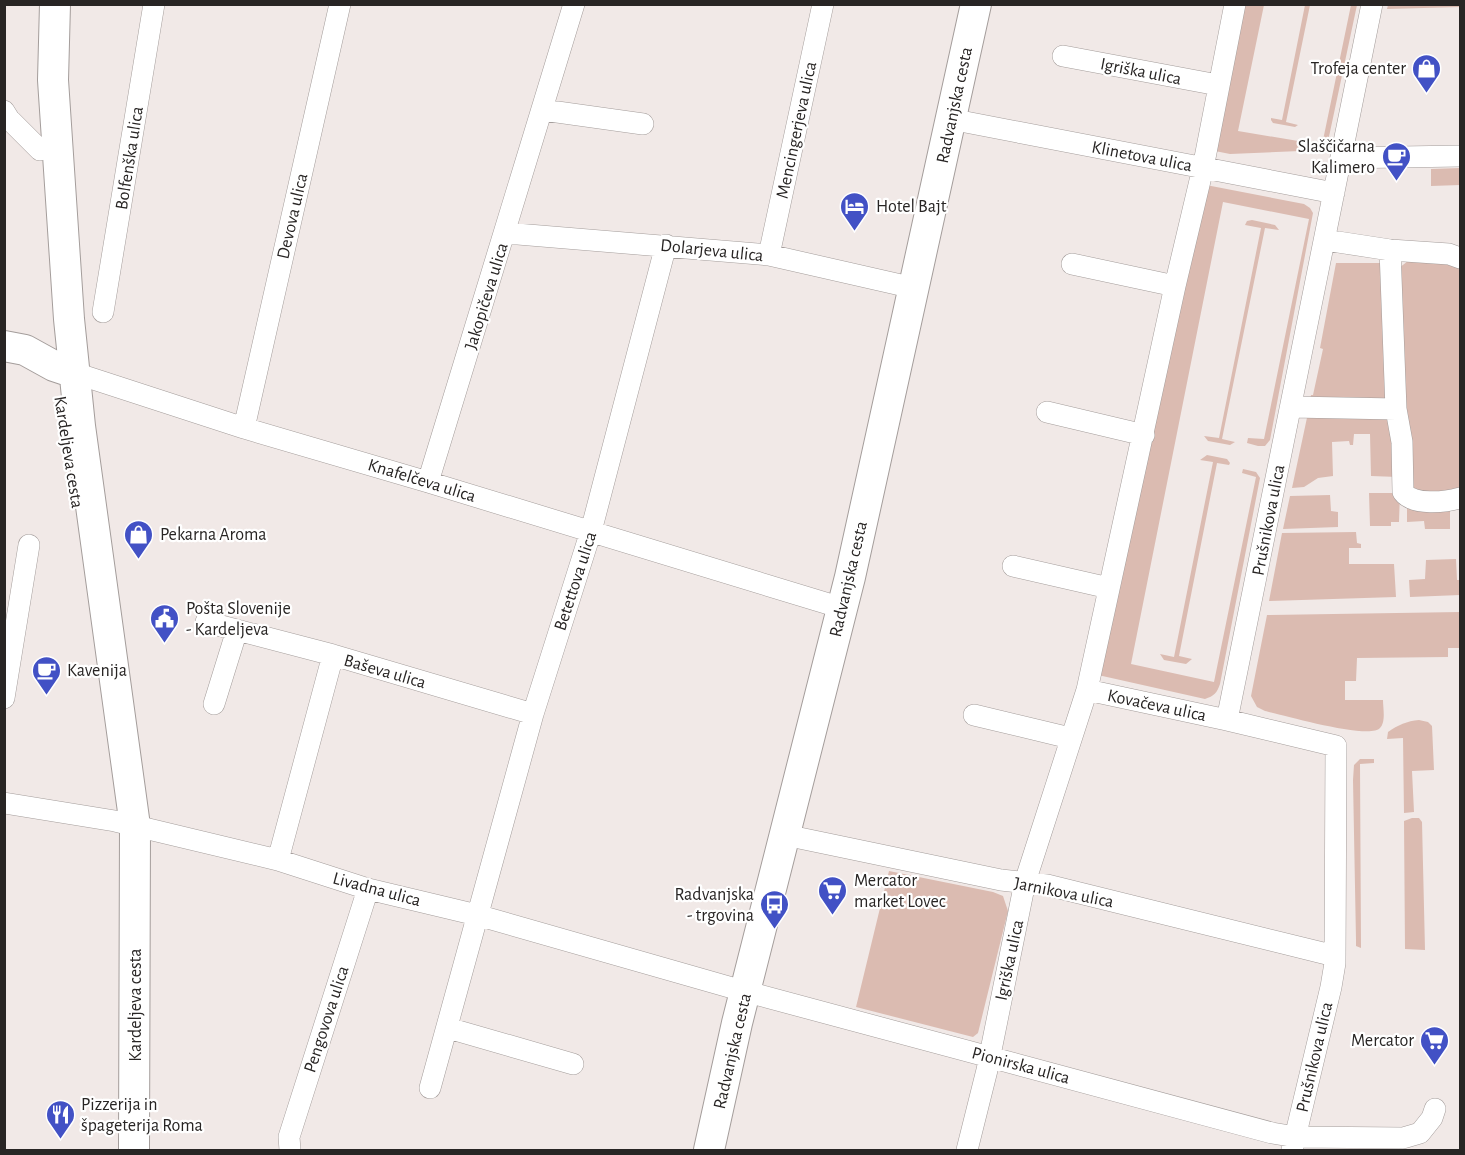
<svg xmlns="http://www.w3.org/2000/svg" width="1465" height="1155" viewBox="0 0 1465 1155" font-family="'Alegreya Sans',sans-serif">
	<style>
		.green { fill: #dbbbb1 }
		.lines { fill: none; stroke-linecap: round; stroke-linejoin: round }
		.street-casing { stroke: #a49d9b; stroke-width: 22 }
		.secondary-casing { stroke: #a49d9b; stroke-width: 32 }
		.street { stroke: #fff; stroke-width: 21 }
		.secondary { stroke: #fff; stroke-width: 30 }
		.labels { text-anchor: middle; stroke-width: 4.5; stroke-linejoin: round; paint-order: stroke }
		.poi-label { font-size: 18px; fill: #282524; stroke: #fff; text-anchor: start }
		.street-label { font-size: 18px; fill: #282524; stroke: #fff }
	</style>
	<rect width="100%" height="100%" fill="#f1e9e7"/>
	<path class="green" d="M1243 5H1264L1238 131 1322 145 1351 5H1357L1327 146 1324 150 1230 154 1215 151Z
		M1305 5H1310L1286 122 1298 125 1295 127 1273 123 1271 120V118L1282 120Z
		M1388 5 1460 4V7L1387 9Z
		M1460 168V185L1431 186V169Z
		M1206 185 1304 204 1310 208 1313 213 1270 440 1265 446H1258L1247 443 1248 438 1264 439 1309 219 1223 202 1131 664 1214 682 1256 477 1242 473 1243 469 1256 472 1260 478 1220 684C1217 693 1214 696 1205 699L1098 675 1150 449Z
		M1252 220 1275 225 1279 230 1265 228 1222 439 1235 442 1230 445 1208 441 1204 436 1219 438 1261 228 1245 225 1247 221Z
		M1408 261H1431L1459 266 1460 268V493L1424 495 1410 487 1399 268Z
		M1336 263H1387L1388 397 1380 401 1310 400 1311 395H1313L1323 349 1320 348Z
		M1308 413 1388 416 1398 477 1371 476 1370 434H1354L1353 445H1350L1349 441 1332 442 1333 476 1318 478 1304 487 1292 488Z
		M1207 455 1227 459 1230 463 1229 465 1217 463 1179 656 1192 659 1186 664 1164 660 1160 654 1174 657 1213 462 1200 460Z
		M1369 493H1400L1399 522H1391V526H1370Z
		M1330 495 1331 511 1338 512V527L1283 529 1290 496Z
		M1407 504H1450V529H1425L1424 521 1407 522Z
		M1356 532 1357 543 1361 544V548H1349V564H1394L1396 597 1269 601 1282 533Z
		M1456 559 1457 580H1460V595L1410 597 1409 580 1425 579 1426 560Z
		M1460 612V648H1448V657L1357 658 1356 681H1345V700H1383C1383 708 1386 722 1380 728 1370 740 1283 715 1265 711L1257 707 1251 696 1267 615Z
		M1419 720 1428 722 1432 726 1434 770 1412 771 1414 812 1404 813 1403 738 1387 739 1388 732C1398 725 1407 721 1419 720Z
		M1360 759H1374V763L1360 764 1361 948 1356 946V940L1353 780 1354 765Z
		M1412 818H1419L1422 822 1425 950 1405 949 1404 821Z
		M889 871 993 892 1003 896 1008 911 978 1033 973 1037 856 1007Z"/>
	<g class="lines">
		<defs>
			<path id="street" d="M1063 56 1218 85
				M543 110 643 124
				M4 111 9 119 40 150
				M950 119 1334 193
				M1341 158 1460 156
				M506 233 769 255 914 288
				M1325 240 1390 250 1449 254 1460 258
				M1390 250 1396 409 1402 442 1403 492C1413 506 1446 502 1460 498
				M769 255 823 4
				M1072 264 1175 286
				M103 312 154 4
				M75 373 244 428 428 482 842 608
				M1292 407 1396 409
				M1047 412 1144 435
				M244 428 340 4
				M428 482 574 4
				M1013 566 1109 588
				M206 622 333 655 533 714
				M1087 690 1227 720
				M4 698 29 545
				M214 704 237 630
				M974 715 1070 738
				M4 803 115 821 278 860 368 889 477 915 729 987 1272 1133 1296 1137 1403 1138 1420 1133 1432 1118 1435 1109
				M785 835 1001 880 1047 885 1335 956
				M278 860 333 655
				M448 1028 573 1064
				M430 1088 533 714 591 531 666 245
				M290 1150 289 1137 368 889
				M967 1150 987 1070 1025 882 1087 690 1175 286 1203 168 1235 4
				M1292 1150 1331 987 1335 963 1336 746 1227 720 1372 4"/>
			<path id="secondary" d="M55 4 53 80 69 319 80 426 135 826 134 1150
				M4 346 25 350 54 366 75 373
				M709 1150 737 1023 850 577 976 4"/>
		</defs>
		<use href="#street" class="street-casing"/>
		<use href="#secondary" class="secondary-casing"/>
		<use href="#street" class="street"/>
		<use href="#secondary" class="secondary"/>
	</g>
	<defs>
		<symbol id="shop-pin" viewBox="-11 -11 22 30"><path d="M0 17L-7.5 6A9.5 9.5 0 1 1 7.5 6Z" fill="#4251c5" stroke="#fff"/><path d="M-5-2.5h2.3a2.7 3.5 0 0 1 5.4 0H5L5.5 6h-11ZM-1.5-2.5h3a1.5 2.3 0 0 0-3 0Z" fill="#fff"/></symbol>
		<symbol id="cafe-pin" viewBox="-11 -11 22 30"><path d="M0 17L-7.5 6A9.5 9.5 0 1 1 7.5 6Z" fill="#4251c5" stroke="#fff"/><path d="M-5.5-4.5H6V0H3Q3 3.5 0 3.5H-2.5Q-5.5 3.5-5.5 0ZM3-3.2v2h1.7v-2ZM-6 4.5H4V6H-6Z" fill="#fff"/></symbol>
		<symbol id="hotel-pin" viewBox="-11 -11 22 30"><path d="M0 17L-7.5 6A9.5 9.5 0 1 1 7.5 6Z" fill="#4251c5" stroke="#fff"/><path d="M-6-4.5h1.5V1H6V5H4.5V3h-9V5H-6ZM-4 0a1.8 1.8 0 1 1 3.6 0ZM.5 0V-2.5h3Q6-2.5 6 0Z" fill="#fff"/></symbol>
		<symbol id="civic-pin" viewBox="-11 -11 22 30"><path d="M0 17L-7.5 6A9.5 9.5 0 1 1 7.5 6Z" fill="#4251c5" stroke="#fff"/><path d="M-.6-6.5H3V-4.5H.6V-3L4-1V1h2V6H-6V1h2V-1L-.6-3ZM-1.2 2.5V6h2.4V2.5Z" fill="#fff"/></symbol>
		<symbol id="supermarket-pin" viewBox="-11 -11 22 30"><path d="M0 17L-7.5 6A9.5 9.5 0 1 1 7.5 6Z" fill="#4251c5" stroke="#fff"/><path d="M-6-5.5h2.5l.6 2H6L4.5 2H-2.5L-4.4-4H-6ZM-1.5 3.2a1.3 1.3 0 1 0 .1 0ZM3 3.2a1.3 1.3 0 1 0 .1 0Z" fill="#fff"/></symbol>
		<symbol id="bus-pin" viewBox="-11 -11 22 30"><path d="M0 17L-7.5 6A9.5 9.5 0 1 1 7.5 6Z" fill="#4251c5" stroke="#fff"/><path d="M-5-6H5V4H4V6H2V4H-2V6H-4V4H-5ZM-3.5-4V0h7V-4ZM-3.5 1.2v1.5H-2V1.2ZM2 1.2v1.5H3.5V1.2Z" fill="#fff"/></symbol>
		<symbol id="restaurant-pin" viewBox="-11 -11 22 30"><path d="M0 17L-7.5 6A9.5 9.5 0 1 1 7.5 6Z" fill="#4251c5" stroke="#fff"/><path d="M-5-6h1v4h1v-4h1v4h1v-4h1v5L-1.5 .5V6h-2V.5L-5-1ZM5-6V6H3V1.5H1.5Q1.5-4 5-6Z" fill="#fff"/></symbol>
	</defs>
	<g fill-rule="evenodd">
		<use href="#shop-pin" x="1410" y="52" width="33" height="45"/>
		<use href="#cafe-pin" x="1380" y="140" width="33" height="45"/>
		<use href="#hotel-pin" x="838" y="190" width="33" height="45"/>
		<use href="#shop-pin" x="122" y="518" width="33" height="45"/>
		<use href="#civic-pin" x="148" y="602" width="33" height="45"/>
		<use href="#cafe-pin" x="30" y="654" width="33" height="45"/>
		<use href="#supermarket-pin" x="816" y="874" width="33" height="45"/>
		<use href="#bus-pin" x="758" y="888" width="33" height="45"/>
		<use href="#supermarket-pin" x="1418" y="1024" width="33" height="45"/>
		<use href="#restaurant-pin" x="44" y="1098" width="33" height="45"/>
	</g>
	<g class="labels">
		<g class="poi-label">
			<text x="1406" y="74" text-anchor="end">Trofeja center</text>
			<text x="1375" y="152" text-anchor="end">Slaščičarna<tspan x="1375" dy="21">Kalimero</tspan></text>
			<text x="876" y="212">Hotel Bajt</text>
			<text x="160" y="540">Pekarna Aroma</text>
			<text x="186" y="614">Pošta Slovenije<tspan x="186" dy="21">- Kardeljeva</tspan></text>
			<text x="67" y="676">Kavenija</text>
			<text x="854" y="886">Mercator<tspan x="854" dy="21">market Lovec</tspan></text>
			<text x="754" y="900" text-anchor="end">Radvanjska<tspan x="754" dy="21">- trgovina</tspan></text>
			<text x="1414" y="1046" text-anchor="end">Mercator</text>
			<text x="81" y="1110">Pizzerija in<tspan x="81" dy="21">špageterija Roma</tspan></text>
		</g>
		<g class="street-label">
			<text transform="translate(1141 71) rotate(11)" y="6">Igriška ulica</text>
			<text transform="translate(954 105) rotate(-78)" y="6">Radvanjska cesta</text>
			<text transform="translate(796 130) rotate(-78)" y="6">Mencingerjeva ulica</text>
			<text transform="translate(1142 156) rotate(11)" y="6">Klinetova ulica</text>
			<text transform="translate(129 158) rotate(-81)" y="6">Bolfenška ulica</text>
			<text transform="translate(292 216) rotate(-77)" y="6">Devova ulica</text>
			<text transform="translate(712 250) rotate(6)" y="6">Dolarjeva ulica</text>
			<text transform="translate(486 296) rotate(-73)" y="6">Jakopičeva ulica</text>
			<text transform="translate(69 452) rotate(81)" y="6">Kardeljeva cesta</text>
			<text transform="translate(422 480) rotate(17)" y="6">Knafelčeva ulica</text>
			<text transform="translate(1268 520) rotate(-79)" y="6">Prušnikova ulica</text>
			<text transform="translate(848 579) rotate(-77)" y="6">Radvanjska cesta</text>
			<text transform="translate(575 581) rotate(-72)" y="6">Betettova ulica</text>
			<text transform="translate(385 671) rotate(16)" y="6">Baševa ulica</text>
			<text transform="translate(1157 705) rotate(12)" y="6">Kovačeva ulica</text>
			<text transform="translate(377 889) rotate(15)" y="6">Livadna ulica</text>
			<text transform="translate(1064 892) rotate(11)" y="6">Jarnikova ulica</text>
			<text transform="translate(1009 960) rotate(-78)" y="6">Igriška ulica</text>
			<text transform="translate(135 1005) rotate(-90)" y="6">Kardeljeva cesta</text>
			<text transform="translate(326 1019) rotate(-72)" y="6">Pengovova ulica</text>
			<text transform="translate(732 1051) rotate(-77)" y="6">Radvanjska cesta</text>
			<text transform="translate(1314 1057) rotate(-77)" y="6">Prušnikova ulica</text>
			<text transform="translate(1021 1065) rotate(15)" y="6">Pionirska ulica</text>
		</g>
	</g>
	<rect width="1465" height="1155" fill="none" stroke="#282524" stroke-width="12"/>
</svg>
